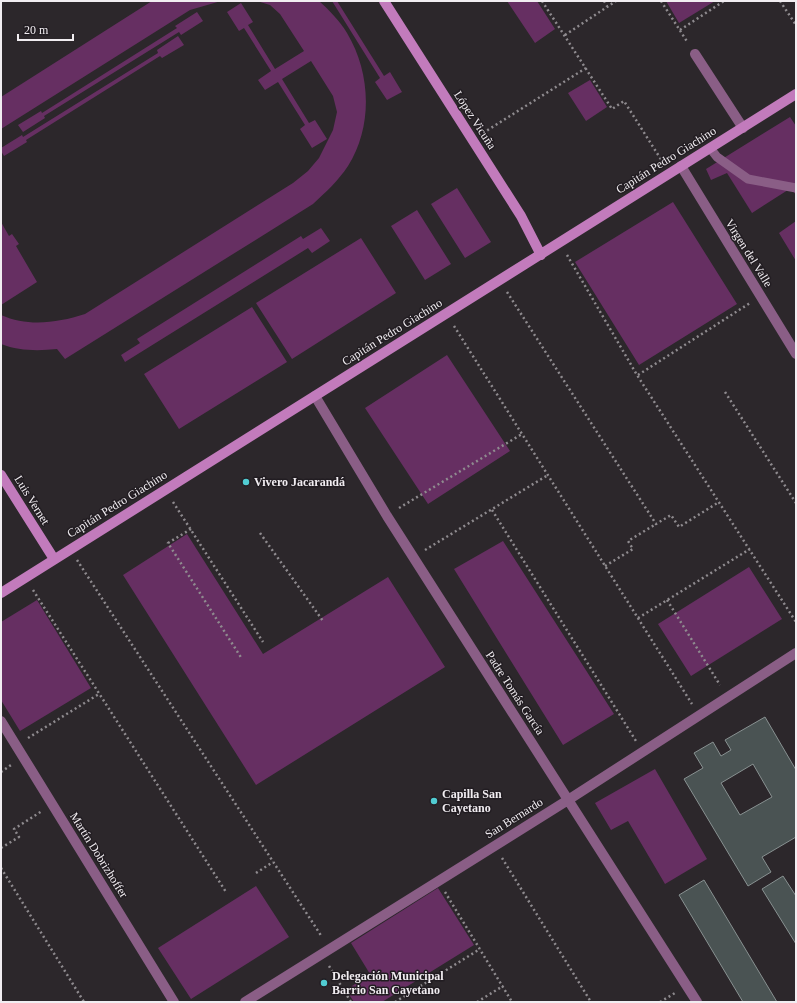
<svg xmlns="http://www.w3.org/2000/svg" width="797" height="1003" viewBox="0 0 797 1003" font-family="'Times New Roman',serif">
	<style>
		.green { fill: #662f62 }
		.building { fill: #4a5353; stroke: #889191; fill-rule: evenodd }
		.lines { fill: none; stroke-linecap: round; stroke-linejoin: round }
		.path { stroke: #8f8b8f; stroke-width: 2.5; stroke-dasharray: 2 3; stroke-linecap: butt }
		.lane { stroke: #8a5e86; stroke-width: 9 }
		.street { stroke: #8a5e86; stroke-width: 10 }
		.secondary { stroke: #c27bbc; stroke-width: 10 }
		.poi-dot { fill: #51ccd2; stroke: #221d22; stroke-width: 1.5 }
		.labels { text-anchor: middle; stroke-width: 3; stroke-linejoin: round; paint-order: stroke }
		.street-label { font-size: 12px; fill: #f1edf1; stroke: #221d22 }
		.poi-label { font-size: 12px; font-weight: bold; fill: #f1edf1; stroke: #221d22; text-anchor: start }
	</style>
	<rect width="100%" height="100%" fill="#2c272b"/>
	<path class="green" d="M152 1H221L190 10 1 129V97Z
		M257 1H319C329 10 340 21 347 33 371 73 373 126 348 166 338 181 326 192 313 204L65 359 57 349C38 351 19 351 1 344V315C28 327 57 323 85 314L293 183 308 171 319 158 333 130 337 112 333 96 311 61 282 79 309 123 315 120 327 139 312 148 300 129 305 125 278 82 265 90 258 80 271 71 244 28 239 31 227 12 241 3 253 22 248 25 275 69 304 51 280 14 270 5Z
		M332 1H337L384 76 390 72 402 92 387 100 375 82 380 78Z
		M507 1H537L555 29 535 43Z
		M666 1H715L679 23Z
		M197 12 203 21 181 35 179 32 44 116 45 118 23 132 18 125 41 111 42 113 177 28 175 26Z
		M178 36 184 45 162 58 160 56 26 140 27 142 4 156 1 151V148L22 135 23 137 158 53 157 50Z
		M590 80 607 107 586 121 568 93Z
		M790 117 796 126V195L791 188 752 213 727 173 711 180 706 169Z
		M457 188 491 242 465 258 431 204Z
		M673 202 737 304 639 365 575 262Z
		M417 210 451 264 425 280 391 226Z
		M796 221V261L779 233Z
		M1 222 9 236 12 234 19 244 16 246 37 282 1 305Z
		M321 228 330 241 312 253 308 248 125 362 121 355 140 343 137 339 301 236 303 239Z
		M361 238 396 293 292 359 256 303Z
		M252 307 287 362 179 429 144 374Z
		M447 355 510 451 428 504 365 408Z
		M187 534 263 654 388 577 445 667 256 785 123 575Z
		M503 541 614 714 563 745 454 569Z
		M749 567 782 619 691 676 658 624Z
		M37 600 91 688 20 731 1 700V622Z
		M655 769 707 859 665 884 628 821 611 830 595 803Z
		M256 886 289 937 191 999 158 948Z
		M438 888 474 945 382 1002H354L346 990 370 974 351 943Z"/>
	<path class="building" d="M765 717 796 770V837L762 857 771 872 748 886 684 779 703 768 694 753 713 742 721 756 731 750 725 740ZM753 764 772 797 740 815 721 783Z
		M783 876 796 896V944L762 889Z
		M704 880 777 1002H743L679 895Z"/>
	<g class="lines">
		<path class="path" d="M542 1 612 109 624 101 662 161
			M604 1 607 6
			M661 1 688 43
			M780 1 796 25
			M680 30 724 1
			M565 35 616 1
			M483 133 586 68
			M567 255 637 375 796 622
			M507 292 656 524 671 515 679 527 719 502
			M454 326 692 704
			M638 375 750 303
			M725 392 796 503
			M173 502 263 642
			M399 508 522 434
			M492 510 636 741
			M191 529 168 543 242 659
			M260 533 323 621
			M425 550 548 475
			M77 560 322 937
			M605 566 633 549 628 541 656 524
			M33 590 226 892
			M667 600 720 685
			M638 618 750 549
			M28 738 99 694
			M1 772 11 765
			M1 848 19 837 14 829 42 811
			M502 858 591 1002
			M1 868 84 1002
			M256 873 273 862
			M445 892 512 1002
			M329 966 351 1002
			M395 1002 480 949
			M477 1002 503 986
			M660 1002 675 993"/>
		<path class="lane" d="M710 148 717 157 748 179 796 188"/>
		<path class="street" d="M695 54 743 128
			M681 166 796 354
			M315 396 387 516 697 1002
			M1 721 174 1002
			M245 1002 568 800 796 653"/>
		<path class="secondary" d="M384 1 521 216 541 255
			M1 475 54 559
			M1 593 796 94"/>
	</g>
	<g class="poi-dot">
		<circle cx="246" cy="482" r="4"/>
		<circle cx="434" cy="801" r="4"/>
		<circle cx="324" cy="983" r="4"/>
	</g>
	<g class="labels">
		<g class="street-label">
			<text transform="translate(475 120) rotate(57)" y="4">López Vicuña</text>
			<text transform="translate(666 160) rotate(-32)" y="4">Capitán Pedro Giachino</text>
			<text transform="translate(749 253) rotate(58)" y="4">Virgen del Valle</text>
			<text transform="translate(392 332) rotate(-32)" y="4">Capitán Pedro Giachino</text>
			<text transform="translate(32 500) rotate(58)" y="4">Luis Vernet</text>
			<text transform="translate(117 504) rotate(-32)" y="4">Capitán Pedro Giachino</text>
			<text transform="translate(515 693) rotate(57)" y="4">Padre Tomás García</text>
			<text transform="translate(514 818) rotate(-32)" y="4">San Bernardo</text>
			<text transform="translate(99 855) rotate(58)" y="4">Martín Dobrizhoffer</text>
		</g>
		<g class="poi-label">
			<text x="254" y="486">Vivero Jacarandá</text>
			<text x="442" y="798">Capilla San<tspan x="442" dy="14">Cayetano</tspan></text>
			<text x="332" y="980">Delegación Municipal<tspan x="332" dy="14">Barrio San Cayetano</tspan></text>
		</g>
	</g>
	<rect width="797" height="1003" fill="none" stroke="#f1edf1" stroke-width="4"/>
	<path d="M18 34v6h55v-6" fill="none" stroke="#f1edf1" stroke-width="2"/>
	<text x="24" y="34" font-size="12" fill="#f1edf1" stroke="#221d22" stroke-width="3" paint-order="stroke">20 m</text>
</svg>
